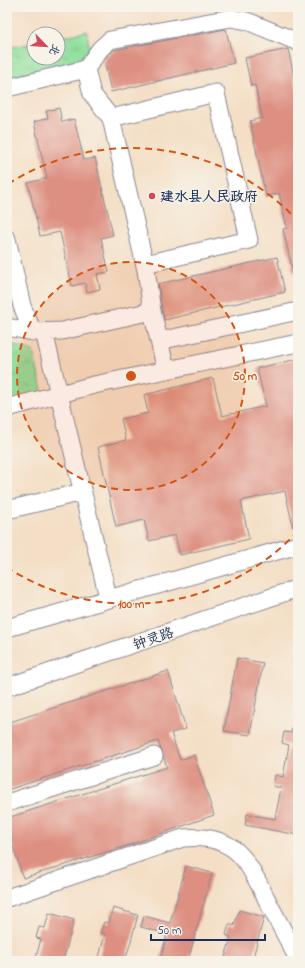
<svg xmlns="http://www.w3.org/2000/svg" width="305" height="968" viewBox="0 0 305 968" font-family="'Indie Flower','LXGW WenKai TC',sans-serif">
	<style>
		.grass { fill: url(#grass-tufts); stroke: #56877e }
		.building { fill: #dd8f81 }
		.lines { fill: none; stroke-linecap: round; stroke-linejoin: round }
		.minor-casing { stroke: #888792; stroke-width: 19 }
		.minor { stroke: #fff; stroke-width: 17 }
		.ring { fill: none; stroke: #d45514; stroke-width: 2; stroke-dasharray: 7 5 }
		.poi-dot { fill: #d1495b; stroke: #f7f3e8; stroke-width: 1.5 }
		.labels { text-anchor: middle; stroke-width: 3; stroke-linejoin: round; paint-order: stroke }
		.poi-label { font-size: 14px; font-weight: bold; fill: #1b2f5e; stroke: #f7f3e8; text-anchor: start }
		.street-label { font-size: 14px; fill: #1b2f5e; stroke: #f7f3e8 }
		.centre { fill: #d45514; stroke: #f7f3e8; stroke-width: 2 }
		.ring-label { font-size: 12px; text-anchor: middle; font-weight: bold; fill: #d45514; stroke: #f7f3e8; stroke-width: 3; stroke-linejoin: round; paint-order: stroke }
	</style>
	<defs>
		<pattern id="grass-tufts" width="24" height="20" patternUnits="userSpaceOnUse"><rect width="24" height="20" fill="#91df9d"/><path d="M3 7l-1-3M5 7V3M7 7l1-3M15 17l-1-3M17 17v-4M19 17l1-3" fill="none" stroke="#7cc08a"/></pattern>
	</defs>
	<rect width="100%" height="100%" fill="#f7f3e8"/>
	<filter id="ink" filterUnits="userSpaceOnUse"><feTurbulence type="fractalNoise" baseFrequency=".025" numOctaves="2"/><feDisplacementMap in="SourceGraphic" scale="8" xChannelSelector="R" yChannelSelector="G"/><feConvolveMatrix kernelMatrix="1 2 1 2 8 2 1 2 1" color-interpolation-filters="sRGB"/></filter>
	<filter id="wash" filterUnits="userSpaceOnUse"><feTurbulence type="fractalNoise" baseFrequency=".012" numOctaves="4" result="noise"/><feDisplacementMap in="SourceGraphic" scale="16" xChannelSelector="R" yChannelSelector="G"/><feGaussianBlur stdDeviation="0.9" result="paint"/><feColorMatrix in="noise" values="0 0 0 0 0 0 0 0 0 0 0 0 0 0 0 0 0 1.4 0 .05"/><feComposite in="paint" operator="in"/></filter>
	<g filter="url(#wash)">
		<rect width="100%" height="100%" fill="#f4dfc6"/>
		<path class="grass" d="M87 31 90 53 87 59 7 79V48L34 43V58H58V38Z
			M7 343 33 351 43 394 7 402Z"/>
		<g id="blocks">
			<path class="building" d="M226 29 234 63 111 92 104 60 114 50Z
				M288 49 298 94V271L293 272 283 229 287 228 279 193 266 197 250 121 262 118 255 85 251 86 245 58Z
				M59 108 62 122 74 119 84 160 95 158 113 235 101 238 109 272 97 274 100 289 87 292 85 283 72 286 60 232 40 236 28 183 47 178 34 122 48 118 46 111Z
				M277 257 285 292 164 320 158 284Z
				M298 359V527H293L285 491 241 501 249 539 180 555 175 535 149 541 144 520 116 527 98 447 126 440 121 419 148 413 144 395 213 378 222 416 266 406 257 368Z
				M237 658 263 663 250 735 224 731Z
				M168 671 186 729 171 733 180 760 194 755 214 815 126 846 23 878 7 827V818L167 767 158 741 7 790V723Z
				M292 729 298 730V835L245 825 247 814 275 819 281 788 273 786 275 775 283 777 289 745 282 743 284 732 291 733Z
				M186 866 212 873 188 961H160L167 934 141 927 144 916 170 923Z
				M113 908 138 915 131 941 125 961H98L105 934 100 933 104 922 109 923Z
				M239 910 264 917 257 943 252 961H224L231 937 226 935 229 924 234 926Z
				M49 913 74 920 63 961H35L41 939 36 938 39 927 45 928Z"/>
		</g>
	</g>
	<g filter="url(#ink)">
		<use href="#blocks" fill-opacity="0" stroke="#888792" stroke-width="1"/>
		<g class="lines">
			<defs>
				<path id="minor" d="M86 69 100 49 110 40 231 18 247 21 298 42
					M7 88 86 69 92 94 111 118 146 270 152 311 166 370
					M111 118 216 93 249 240 145 264
					M7 239 22 306 33 332
					M7 327 33 332 62 331 152 311
					M44 332 108 597
					M159 341 298 311
					M7 408 94 385 298 343
					M7 510 83 492
					M7 628 298 545
					M7 687 298 588
					M7 803 154 756
					M7 898 183 838C236 833 247 860 268 902 278 921 288 940 298 959"/>
			</defs>
			<use href="#minor" class="minor-casing"/>
			<use href="#minor" class="minor"/>
		</g>
	</g>
	<circle cx="131" cy="376" r="114" fill="#d45514" fill-opacity=".12"/>
	<g class="ring">
		<circle cx="131" cy="376" r="114"/>
		<path d="M298 531A228 228 0 0 1 8 568M8 184A228 228 0 0 1 298 221"/>
	</g>
	<circle class="poi-dot" cx="152" cy="196" r="4"/>
	<g class="labels">
		<g class="poi-label">
			<text x="160" y="201">建水县人民政府</text>
		</g>
		<g class="street-label">
			<text transform="translate(153 638) rotate(-19)" y="5">钟灵路</text>
		</g>
	</g>
	<circle cx="131" cy="376" r="6" class="centre"/>
	<g class="ring-label">
		<text x="245" y="380">50 m</text>
		<text x="131" y="608">100 m</text>
	</g>
	<rect width="305" height="968" fill="none" stroke="#f7f3e8" stroke-width="24"/>
	<g transform="translate(46 46) rotate(115)"><circle r="19" fill="#f7f3e8" stroke="#9fa5b1"/>
	<path d="M0-3L7 15L0 10L-7 15Z" fill="#d1495b"/>
	<text y="-6" font-size="11" font-weight="bold" text-anchor="middle" fill="#1b2f5e">北</text>
	</g>
	<path d="M151 934v6h114v-6" fill="none" stroke="#1b2f5e" stroke-width="2"/>
	<text x="157" y="934" font-size="12" fill="#1b2f5e" stroke="#f7f3e8" stroke-width="3" paint-order="stroke">50 m</text>
</svg>
